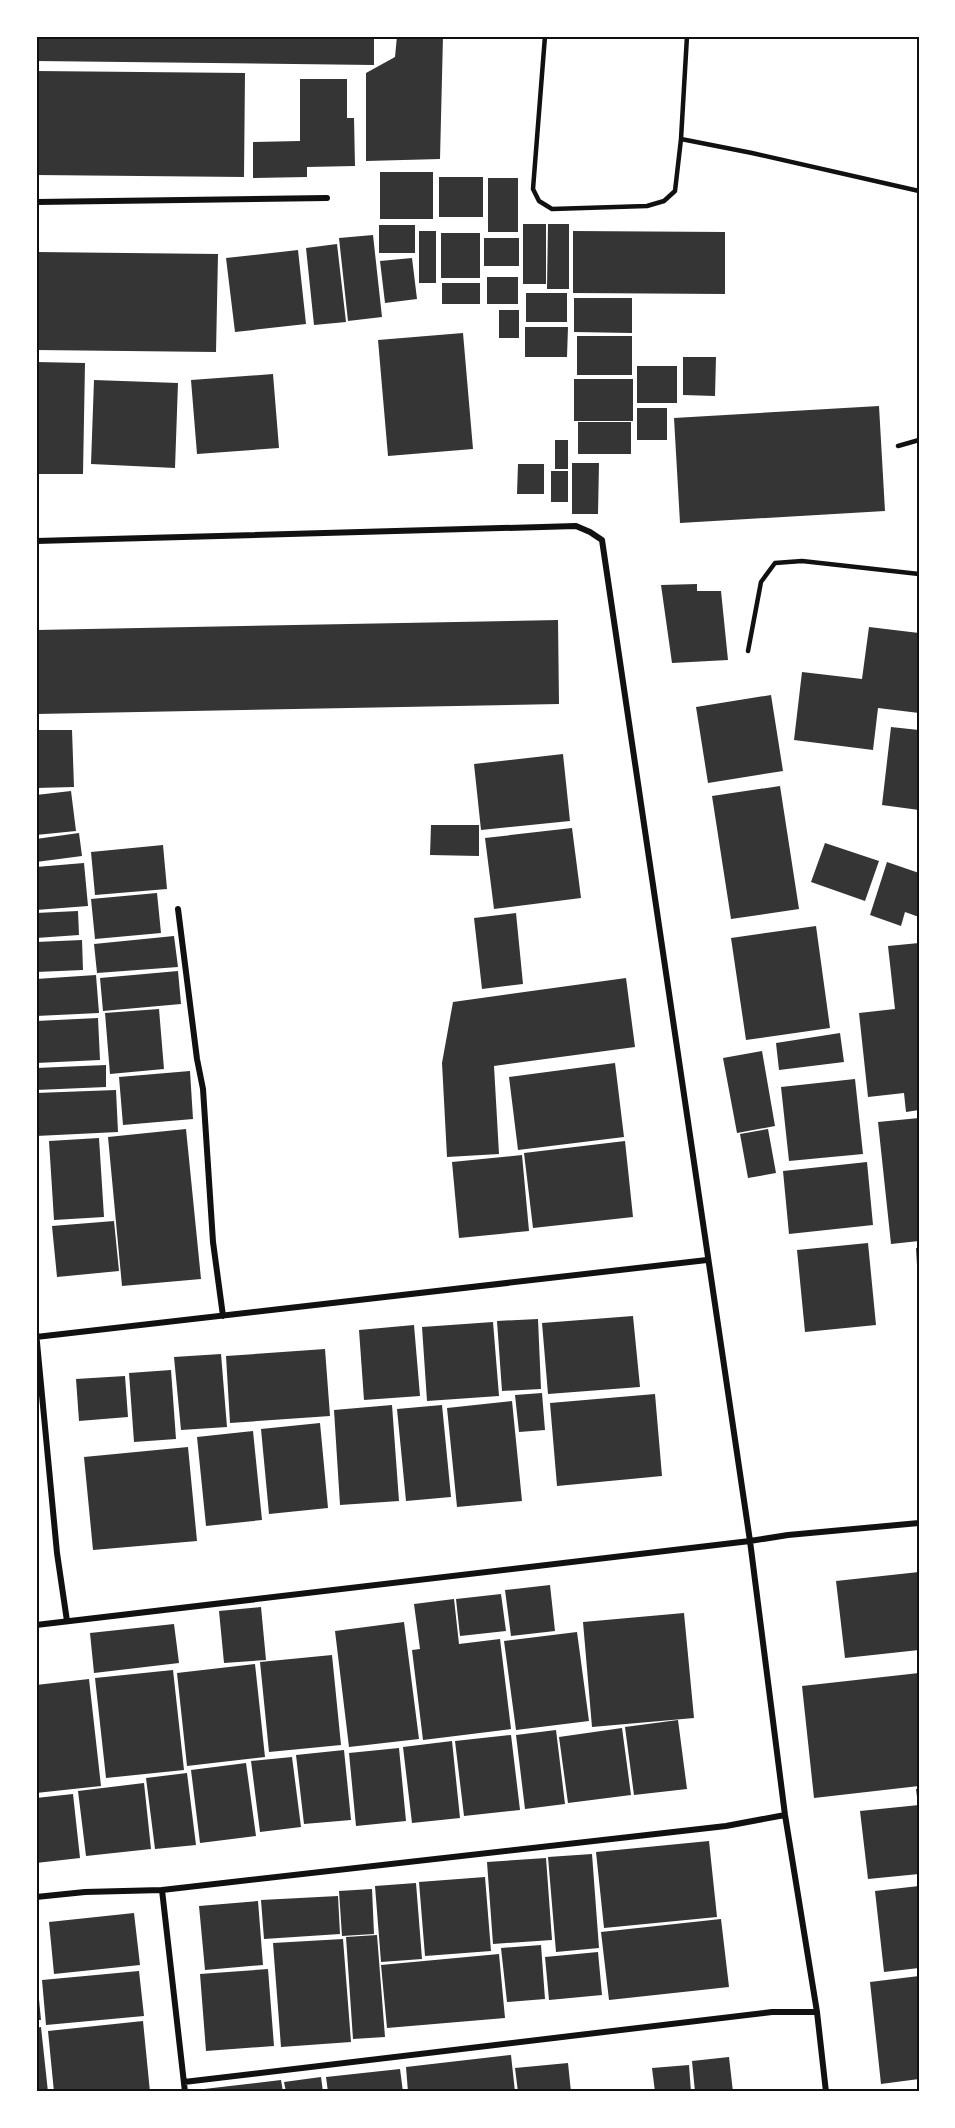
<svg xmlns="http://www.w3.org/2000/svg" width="955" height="2128" viewBox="0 0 955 2128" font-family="'Roboto Condensed',sans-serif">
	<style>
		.building { fill: #353535 }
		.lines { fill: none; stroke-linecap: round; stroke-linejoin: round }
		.service { stroke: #111; stroke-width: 4.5 }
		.minor { stroke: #111; stroke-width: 6 }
		.neatline { fill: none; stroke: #111; stroke-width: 2 }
	</style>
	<rect width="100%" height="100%" fill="#fff"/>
	<path class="building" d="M36 36H374V65L36 61Z
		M397 36H443L440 159 366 161V73L395 57Z
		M36 71 245 73 244 177 36 175Z
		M300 79H347V118H354L355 166 307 167V177L253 178V142L300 141Z
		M380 172H433V219H380Z
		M439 177H483V217H439Z
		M488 178H518V232H488Z
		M523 224H546V284H523Z
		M548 224H569V289H547Z
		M379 225H415V253H379Z
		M419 231H436V283H419Z
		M573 231 725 232V294L573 293Z
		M441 233H480V278H441Z
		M373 235 382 317 348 321 339 238Z
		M484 238H519V266H484Z
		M337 244 346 322 314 325 306 248Z
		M298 250 306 324 235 332 226 258Z
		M36 252 218 254 216 352 36 350Z
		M412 258 417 299 385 303 380 261Z
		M487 277H518V304H487Z
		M442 283H480V304H442Z
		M526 293H567V322H526Z
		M574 298H632V333L574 332Z
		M499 310H519V338H499Z
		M525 327H568L567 357H525Z
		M463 333 473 449 388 456 378 340Z
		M577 336H632V375H577Z
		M683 357H716L715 396 683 395Z
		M36 362 85 363 83 474H36Z
		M637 366H677V403H637Z
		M273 374 279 448 197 454 191 380Z
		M574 379H633V421H574Z
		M94 380 178 383 175 468 91 464Z
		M879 406 885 511 680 523 674 418Z
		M637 408H667V440H637Z
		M578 422H631V454H578Z
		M555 440H568V469H555Z
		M572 463H599L598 514H572Z
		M518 464H544V494H517Z
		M551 471H568V502H551Z
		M697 584V591H721L728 660 672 663 661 585Z
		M558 620 559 704 36 714V630Z
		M869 627 919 633V713L878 708 873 750 794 740 802 672 862 679Z
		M771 695 783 771 708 783 696 707Z
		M891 727 919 730V810L882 805Z
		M36 730H72L74 787 36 788Z
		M563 754 570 821 481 830 474 764Z
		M780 786 799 909 731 919 712 796Z
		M71 791 76 831 36 835V795Z
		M431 825H479V856L430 855Z
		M572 828 581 898 494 909 485 838Z
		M79 833 82 856 36 862V839Z
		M825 843 879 861 865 901 811 882Z
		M163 845 167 889 95 895 91 852Z
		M887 862 919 873V917L905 912 901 926 870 915Z
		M84 863 88 906 36 910V867Z
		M157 893 161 933 95 939 91 899Z
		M78 911 79 935 36 938V913Z
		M516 913 523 984 482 989 474 918Z
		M816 926 830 1028 746 1040 731 938Z
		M174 936 178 967 97 973 94 944Z
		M82 940 83 970 36 972V942Z
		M919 943V1110L906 1112 904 1093 868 1097 859 1013 895 1009 888 946Z
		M178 971 181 1004 103 1011 100 978Z
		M96 975 99 1013 36 1016V979Z
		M626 978 635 1047 494 1066 499 1154 447 1157 442 1063 453 1002Z
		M159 1009 164 1069 110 1074 105 1013Z
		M98 1018 100 1060 36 1063V1021Z
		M840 1033 844 1062 779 1070 776 1043Z
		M762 1051 775 1126 737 1133 723 1058Z
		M615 1063 624 1137 518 1150 509 1077Z
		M106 1065V1087L36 1090V1068Z
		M190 1071 193 1119 123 1125 119 1077Z
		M855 1079 863 1154 789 1161 781 1087Z
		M116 1090 118 1132 36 1136V1093Z
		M919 1118V1241L891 1244 878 1122Z
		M186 1129 201 1279 122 1286 108 1137Z
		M768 1129 776 1173 748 1178 740 1134Z
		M99 1138 104 1217 54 1220 49 1141Z
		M625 1141 633 1217 533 1228 524 1153Z
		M522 1155 529 1231 459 1238 452 1162Z
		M867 1162 873 1225 789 1234 783 1171Z
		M114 1221 119 1271 57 1277 52 1226Z
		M868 1243 876 1325 805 1332 797 1250Z
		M916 1248H919V1265H917Z
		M633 1316 640 1387 548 1394 542 1323Z
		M538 1319 541 1389 502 1391 497 1321Z
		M493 1322 499 1396 427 1401 422 1327Z
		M414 1325 420 1396 364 1400 359 1330Z
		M325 1349 330 1416 230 1423 226 1356Z
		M221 1354 227 1427 181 1430 174 1357Z
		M171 1370 176 1439 134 1442 129 1373Z
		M125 1376 128 1417 79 1421 76 1379Z
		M542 1393 545 1430 519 1432 515 1395Z
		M655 1394 662 1476 557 1486 550 1403Z
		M512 1401 522 1501 457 1507 447 1408Z
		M392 1405 399 1501 340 1505 334 1410Z
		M442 1405 451 1497 406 1501 397 1409Z
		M320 1423 328 1508 269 1514 261 1429Z
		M253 1431 262 1520 206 1526 197 1437Z
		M188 1447 197 1541 93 1550 84 1457Z
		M919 1572V1650L845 1658 836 1581Z
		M550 1585 555 1631 511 1636 505 1590Z
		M501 1594 506 1631 460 1636 456 1599Z
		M454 1599 459 1644 500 1639 511 1729 423 1740 412 1650 420 1649 414 1604Z
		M261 1607 266 1660 224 1663 219 1611Z
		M684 1613 694 1718 592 1727 583 1622Z
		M404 1622 419 1739 349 1747 335 1631Z
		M174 1624 179 1663 94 1673 90 1633Z
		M577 1632 589 1721 516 1730 504 1641Z
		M332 1655 341 1745 269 1752 260 1662Z
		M255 1664 265 1757 187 1766 177 1673Z
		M173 1670 184 1770 106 1778 95 1678Z
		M919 1673V1786L814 1798 802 1686Z
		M89 1679 101 1786 36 1793V1685Z
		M678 1720 687 1789 634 1795 625 1727Z
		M622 1728 631 1795 568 1803 559 1737Z
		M556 1730 565 1804 525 1809 516 1735Z
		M511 1735 520 1810 464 1816 455 1741Z
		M452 1741 460 1818 412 1823 403 1747Z
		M399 1748 406 1821 356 1826 349 1753Z
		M344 1750 351 1820 304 1824 296 1755Z
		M292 1757 301 1827 260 1832 251 1761Z
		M246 1763 256 1836 200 1843 191 1770Z
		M187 1773 196 1845 155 1849 146 1778Z
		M144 1783 151 1849 86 1856 78 1791Z
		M916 1789H919V1804L918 1805Z
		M73 1794 80 1858 36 1863V1798Z
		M919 1805V1874L868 1879 860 1811Z
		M709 1841 717 1917 604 1928 596 1852Z
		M592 1854 599 1948 556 1952 548 1857Z
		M546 1858 552 1940 493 1944 487 1862Z
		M485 1877 491 1951 425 1956 419 1882Z
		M416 1883 422 1959 381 1962 375 1886Z
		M919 1886V1968L884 1972 875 1891Z
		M372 1889 374 1934 342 1936 339 1891Z
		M338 1896 340 1934 264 1939 261 1900Z
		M258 1901 263 1965 205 1970 199 1906Z
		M134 1913 140 1965 54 1974 49 1922Z
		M721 1919 729 1987 609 2000 601 1932Z
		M377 1935 385 2037 353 2039 346 1937Z
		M343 1939 351 2042 281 2047 273 1943Z
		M541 1945 545 1999 507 2002 501 1948Z
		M598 1952 602 1995 549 2000 545 1957Z
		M499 1954 505 2018 387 2028 381 1965Z
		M268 1969 274 2046 206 2051 200 1974Z
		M139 1971 144 2016 46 2025 42 1980Z
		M919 1976V2079L881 2084 870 1982Z
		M36 1989H38L41 2020H36Z
		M143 2021 150 2092H54L48 2031Z
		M41 2027 48 2092H36V2028Z
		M511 2055 515 2092H408L406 2067Z
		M729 2057 733 2092H695L692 2061Z
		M568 2063 571 2092H518L515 2068Z
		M689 2065 691 2092H655L652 2068Z
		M400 2069 403 2092H328L326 2077Z
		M321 2077 323 2092H286L284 2082Z
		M281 2080 283 2092H205L204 2089Z"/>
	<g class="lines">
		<path class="service" d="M545 36 533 189 539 201 552 209 647 206 664 201 675 191 681 139 687 36
			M681 139 752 153 919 191
			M898 446 919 440
			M748 651 761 582 775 563 802 561 919 574"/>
		<path class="minor" d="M36 202 327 198
			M36 541 576 526 590 532 602 540 750 1541 785 1815 817 2012 826 2092
			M178 909 197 1059 203 1089 213 1242 223 1316
			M36 1332 57 1553 67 1621
			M36 1337 707 1260
			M36 1625 750 1541 788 1535 919 1523
			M162 1890 185 2092
			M36 1897 85 1892 162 1890 726 1826 785 1815
			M184 2082 772 2012H817"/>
	</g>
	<rect width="955" height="2128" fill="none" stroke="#ffffff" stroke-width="75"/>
	<rect x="38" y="38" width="880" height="2052" class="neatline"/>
</svg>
